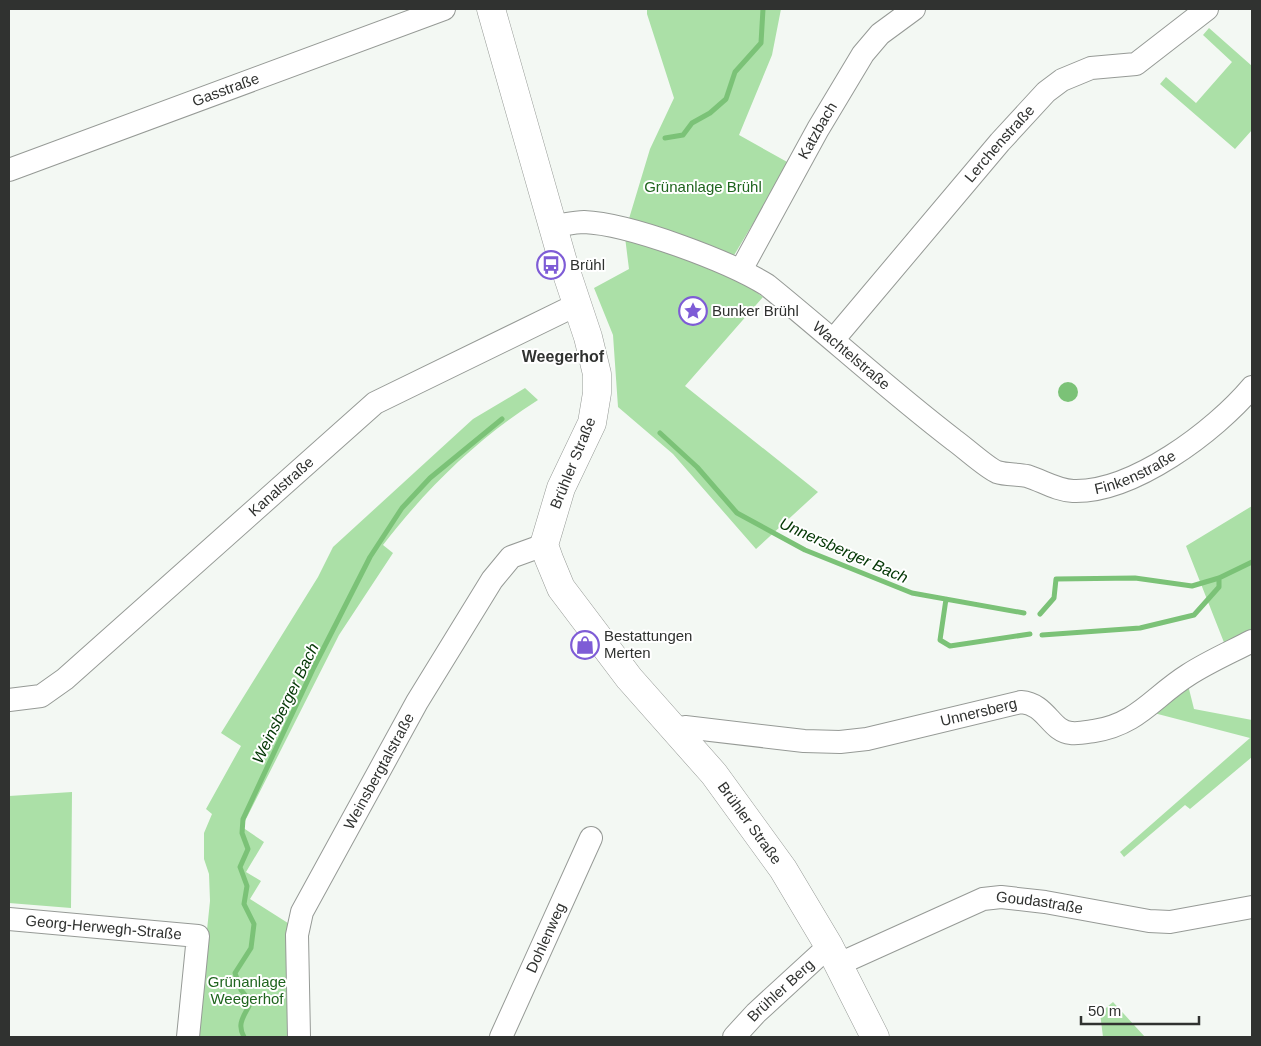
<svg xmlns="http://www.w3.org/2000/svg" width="1261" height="1046" viewBox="0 0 1261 1046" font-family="Arial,sans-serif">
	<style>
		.green { fill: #abe0a7 }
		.water { fill: #7bc277 }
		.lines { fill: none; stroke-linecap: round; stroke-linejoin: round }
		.stream { stroke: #7bc277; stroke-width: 5 }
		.minor-casing { stroke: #969a96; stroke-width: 24 }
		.major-casing { stroke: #969a96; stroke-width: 29 }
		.minor { stroke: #fff; stroke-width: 22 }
		.major { stroke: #fff; stroke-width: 28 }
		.labels { text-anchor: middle; stroke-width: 4; stroke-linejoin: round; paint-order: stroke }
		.street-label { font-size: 15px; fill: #303230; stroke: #fff }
		.park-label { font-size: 15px; fill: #1f651e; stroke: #fff }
		.poi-label { font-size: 15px; fill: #303230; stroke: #fff; text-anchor: start }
		.neighbourhood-label { font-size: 16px; font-weight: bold; fill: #303230; stroke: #fff }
		.water-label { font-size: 16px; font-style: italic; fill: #023603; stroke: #fff }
	</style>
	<rect width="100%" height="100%" fill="#f3f8f3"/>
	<path class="green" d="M647 9H781L772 55 739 135 789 163 733 257 727 271 763 297 685 386 818 492 756 549 673 454 618 407 613 335 594 288 629 269 625 237 628 222 650 149 674 98 647 14Z
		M1209 28 1252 66V130L1235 149 1160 84 1166 77 1196 103 1232 62 1203 35Z
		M525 388 538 400C478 438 427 488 383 545L393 553 339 635 242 827 264 842 246 872 261 881 250 899 291 925 293 1037H196L210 901 209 874 204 859V833L212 814 206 809 241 746 221 733 318 577 333 547 473 419Z
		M1252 506V631L1225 645 1186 546Z
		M1188 685 1194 709 1252 720V757L1190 809 1185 805 1124 857 1120 852 1250 738 1150 712Z
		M72 792 71 908 9 903V796Z
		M1113 1002 1145 1037H1103L1100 1013Z"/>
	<path class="water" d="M1058 392a10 10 0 1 1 20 0a10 10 0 1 1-20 0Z"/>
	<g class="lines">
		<path class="stream" d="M665 138 683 135 692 123 710 113 726 99 735 72 761 43 763 9
			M660 433 697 467 737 513 805 550 912 593 1024 613
			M946 599 940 640 950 646 1030 634
			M1040 614 1054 598 1056 579 1135 578 1192 586 1219 578 1252 562
			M1042 635 1140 628 1194 615 1219 587V578
			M244 1037C236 1023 245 1015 251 1002L241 990 235 973 251 948 254 924 244 904 247 886 240 867 248 849 242 833 243 819 314 667 370 557 402 508 430 478 502 419"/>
		<defs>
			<g id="minor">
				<path id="s1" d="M9 170 444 9"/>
				<path id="s2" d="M554 226C563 225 574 222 584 222 630 224 728 261 767 285 830 336 890 391 954 440 964 447 987 468 997 472 1006 475 1017 474 1027 476 1043 481 1056 490 1073 491 1133 493 1215 431 1252 387"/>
				<path id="s3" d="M741 270 818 129 863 54 880 34 914 9"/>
				<path id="s4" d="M834 339 1000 142 1046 92 1062 80 1091 68 1136 64 1207 9"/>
				<path id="s5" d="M9 700 41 696 65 679 375 403 578 304"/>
				<path id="s6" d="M672 729 685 727 804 741 840 742 867 739 1021 702C1047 704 1050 731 1071 733 1078 734 1087 732 1094 731 1138 724 1153 697 1188 675 1208 662 1231 652 1252 641"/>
				<path id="s7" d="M9 919 198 936 188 1037"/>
				<path id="s8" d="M839 964 983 899 1001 897 1045 902 1149 921 1170 922 1252 907"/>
				<path id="s9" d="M299 1037 297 935 302 912 417 702 492 580 511 557 544 545"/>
				<path id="s10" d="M501 1037 591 838"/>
				<path id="s11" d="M734 1037 756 1013 829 946"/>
			</g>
			<g id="major">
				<path id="s12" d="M491 9 563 262 588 337 597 374V393L592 423 561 488 544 545 549 559 561 588 629 678 714 774 783 869 829 946 875 1037"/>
			</g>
		</defs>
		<use href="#minor" class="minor-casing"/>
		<use href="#major" class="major-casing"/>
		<use href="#minor" class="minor"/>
		<use href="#major" class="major"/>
	</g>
	<defs>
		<symbol id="bus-ring" viewBox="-11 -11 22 22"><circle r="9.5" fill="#fff" stroke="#7e5cd6" stroke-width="1.5"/><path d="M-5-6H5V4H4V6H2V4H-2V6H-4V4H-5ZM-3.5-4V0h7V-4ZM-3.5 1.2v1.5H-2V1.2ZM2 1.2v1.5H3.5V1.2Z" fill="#7e5cd6"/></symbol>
		<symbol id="sight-ring" viewBox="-11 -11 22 22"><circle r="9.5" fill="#fff" stroke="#7e5cd6" stroke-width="1.5"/><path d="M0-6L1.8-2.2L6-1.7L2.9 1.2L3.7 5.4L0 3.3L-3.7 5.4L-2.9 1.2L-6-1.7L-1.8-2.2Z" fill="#7e5cd6"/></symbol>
		<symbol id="shop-ring" viewBox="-11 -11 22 22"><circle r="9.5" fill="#fff" stroke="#7e5cd6" stroke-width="1.5"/><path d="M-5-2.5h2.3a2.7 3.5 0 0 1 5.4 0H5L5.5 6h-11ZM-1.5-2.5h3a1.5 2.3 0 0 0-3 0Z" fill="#7e5cd6"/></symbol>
	</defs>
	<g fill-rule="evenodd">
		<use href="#bus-ring" x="535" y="249" width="32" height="32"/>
		<use href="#sight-ring" x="677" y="295" width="32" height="32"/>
		<use href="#shop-ring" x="569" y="629" width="32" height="32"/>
	</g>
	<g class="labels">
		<g class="street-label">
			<text dy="5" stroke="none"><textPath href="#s1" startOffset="231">Gasstraße</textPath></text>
			<text dy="5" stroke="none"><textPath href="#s3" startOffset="159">Katzbach</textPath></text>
			<text dy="5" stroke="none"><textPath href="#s4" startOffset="256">Lerchenstraße</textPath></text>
			<text dy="5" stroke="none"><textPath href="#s2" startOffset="335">Wachtelstraße</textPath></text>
			<text transform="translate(573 463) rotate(-68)" y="5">Brühler Straße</text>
			<text dy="5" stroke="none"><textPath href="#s2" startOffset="666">Finkenstraße</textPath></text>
			<text dy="5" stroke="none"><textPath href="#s5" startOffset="351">Kanalstraße</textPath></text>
			<text dy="5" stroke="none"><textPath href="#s6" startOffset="311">Unnersberg</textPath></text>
			<text dy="5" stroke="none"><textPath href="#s9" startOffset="286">Weinsbergtalstraße</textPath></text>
			<text dy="5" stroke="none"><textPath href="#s12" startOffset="909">Brühler Straße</textPath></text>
			<text dy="5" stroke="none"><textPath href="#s8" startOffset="215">Goudastraße</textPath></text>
			<text dy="5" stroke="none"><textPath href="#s7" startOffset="95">Georg-Herwegh-Straße</textPath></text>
			<text dy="5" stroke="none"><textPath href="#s10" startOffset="109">Dohlenweg</textPath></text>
			<text dy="5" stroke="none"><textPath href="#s11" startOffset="66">Brühler Berg</textPath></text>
		</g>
		<g class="park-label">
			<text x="703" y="192">Grünanlage Brühl</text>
			<text x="247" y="987">Grünanlage<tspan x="247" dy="17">Weegerhof</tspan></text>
		</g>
		<g class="poi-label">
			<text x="570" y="270">Brühl</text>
			<text x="712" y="316">Bunker Brühl</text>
			<text x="604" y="641">Bestattungen<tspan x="604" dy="17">Merten</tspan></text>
		</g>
		<g class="neighbourhood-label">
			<text x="563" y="362">Weegerhof</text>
		</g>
		<g class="water-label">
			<text transform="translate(844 550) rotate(24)" y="6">Unnersberger Bach</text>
			<text transform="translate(285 703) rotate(-64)" y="6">Weinsberger Bach</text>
		</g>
	</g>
	<rect width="1261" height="1046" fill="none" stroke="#303230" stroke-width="20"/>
	<path d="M1081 1016v8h118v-8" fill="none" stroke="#303230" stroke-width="2.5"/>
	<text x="1088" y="1016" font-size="15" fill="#303230" stroke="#ffffff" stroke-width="4" paint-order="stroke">50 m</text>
</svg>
